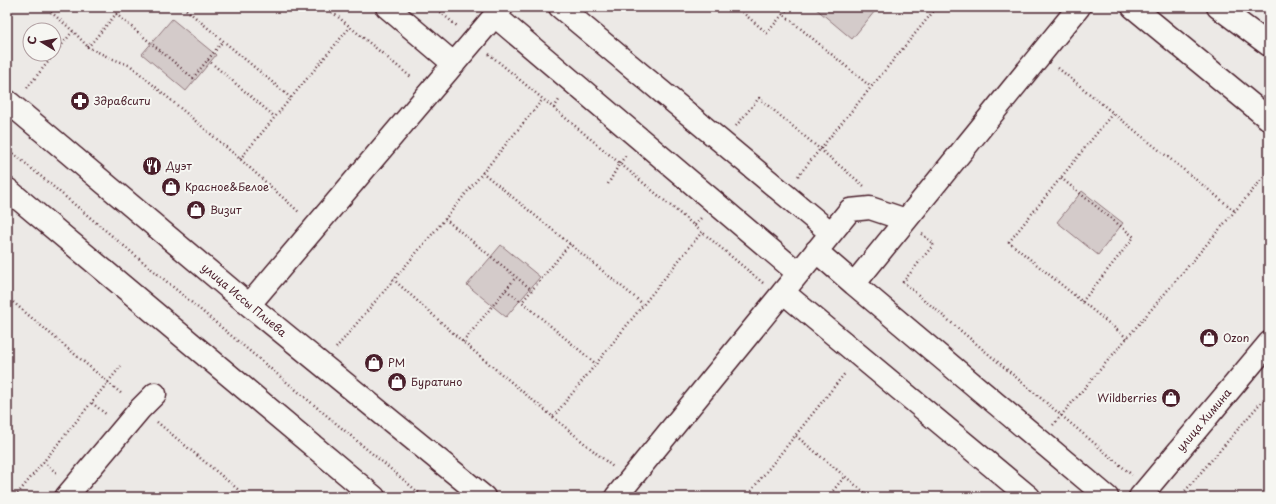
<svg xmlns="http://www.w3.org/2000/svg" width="1276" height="504" viewBox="0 0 1276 504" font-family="'Playpen Sans',sans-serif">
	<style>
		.green { fill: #d4cbca; stroke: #8f757a }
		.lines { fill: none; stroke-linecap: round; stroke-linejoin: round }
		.minor-casing { stroke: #4a1f2b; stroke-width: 25 }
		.path { stroke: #4a1f2b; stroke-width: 2.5; stroke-dasharray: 1 3; stroke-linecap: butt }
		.minor { stroke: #f6f6f2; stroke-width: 22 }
		.labels { text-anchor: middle; stroke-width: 4; stroke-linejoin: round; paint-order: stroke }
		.poi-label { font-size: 11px; fill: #4a1f2b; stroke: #f6f6f2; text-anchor: start }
		.street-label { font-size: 11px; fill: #4a1f2b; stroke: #f6f6f2 }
	</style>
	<rect width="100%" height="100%" fill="#ece9e6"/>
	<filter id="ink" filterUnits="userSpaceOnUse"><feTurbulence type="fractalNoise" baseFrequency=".025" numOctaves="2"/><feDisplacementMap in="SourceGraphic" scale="8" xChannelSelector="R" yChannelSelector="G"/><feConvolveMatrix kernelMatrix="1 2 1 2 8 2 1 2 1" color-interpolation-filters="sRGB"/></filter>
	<g filter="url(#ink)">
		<path class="green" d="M814 7H870L875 11 852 39Z
			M172 19 216 55 186 91 142 54Z
			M1082 191 1123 223 1098 255 1057 222Z
			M501 245 540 277 506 317 467 285Z"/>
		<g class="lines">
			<defs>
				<path id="minor" d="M387 7 454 64
					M560 7 831 233
					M1079 7 854 284 1107 497
					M1133 7 1269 119
					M1218 7 1269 45
					M495 16 798 273
					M7 101 249 305 484 497
					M7 189 374 497
					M816 251 854 284
					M783 292 1029 497
					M249 305 502 7
					M66 497 140 409 155 394
					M616 497 850 210 870 208 906 220
					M1140 497 1269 343"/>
			</defs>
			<use href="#minor" class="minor-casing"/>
			<path class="path" d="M45 7 73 31 88 47
				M122 7 88 47 108 57 131 66 240 159 300 213
				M183 7 291 98
				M326 7 412 78
				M434 7 457 26
				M736 7 767 33 783 14 871 87
				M7 12 11 7
				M116 14 193 78 223 41
				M783 14 789 7
				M489 54 763 283
				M208 60 275 117
				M1058 68 1113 113
				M27 88 73 31
				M554 108 559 100
				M736 126 759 98 864 186
				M7 148 424 497
				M240 159 350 27
				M482 172 643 304
				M798 176 937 7
				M1061 178 1134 237 1082 302
				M608 184 620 163 626 155
				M445 219 532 290
				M695 225 701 218
				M922 234 934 244 903 282 1132 475
				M570 244 522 302 596 364
				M393 279 463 342 553 417C603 356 652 293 702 232
				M506 290 522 302
				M7 297 123 395
				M1127 338 1009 242 1113 113 1235 211
				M463 342 516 277
				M336 348 445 219 543 99
				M92 403 107 415
				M553 417 613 467
				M157 422 247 497
				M1053 425 1269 171
				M796 436 870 497
				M43 462 57 473
				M15 497 121 366
				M746 497 846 372
				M828 497 845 476
				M1180 497 1269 393"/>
			<use href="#minor" class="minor"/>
		</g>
	</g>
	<defs>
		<symbol id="pharmacy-disc" viewBox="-11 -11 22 22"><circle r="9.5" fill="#4a1f2b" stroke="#f6f6f2"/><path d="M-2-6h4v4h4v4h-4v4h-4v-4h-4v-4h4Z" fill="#fff"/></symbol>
		<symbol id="restaurant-disc" viewBox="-11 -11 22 22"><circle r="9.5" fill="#4a1f2b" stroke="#f6f6f2"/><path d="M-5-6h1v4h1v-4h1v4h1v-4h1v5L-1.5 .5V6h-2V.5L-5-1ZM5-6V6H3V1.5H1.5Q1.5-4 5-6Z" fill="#fff"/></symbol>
		<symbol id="shop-disc" viewBox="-11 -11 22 22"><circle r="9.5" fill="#4a1f2b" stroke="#f6f6f2"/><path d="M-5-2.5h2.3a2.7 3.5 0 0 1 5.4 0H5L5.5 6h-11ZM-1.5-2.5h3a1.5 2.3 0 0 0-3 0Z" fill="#fff"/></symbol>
	</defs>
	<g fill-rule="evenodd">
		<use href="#pharmacy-disc" x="69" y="90" width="22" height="22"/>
		<use href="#restaurant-disc" x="141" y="155" width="22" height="22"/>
		<use href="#shop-disc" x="160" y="176" width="22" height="22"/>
		<use href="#shop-disc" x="185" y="199" width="22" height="22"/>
		<use href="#shop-disc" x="1198" y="327" width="22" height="22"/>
		<use href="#shop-disc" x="363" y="352" width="22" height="22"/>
		<use href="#shop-disc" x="386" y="371" width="22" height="22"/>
		<use href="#shop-disc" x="1160" y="387" width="22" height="22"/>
	</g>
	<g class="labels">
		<g class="poi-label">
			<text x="94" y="105">Здравсити</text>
			<text x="166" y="170">Дуэт</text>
			<text x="185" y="191">Красное&amp;Белое</text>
			<text x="210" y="214">Визит</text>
			<text x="1223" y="342">Ozon</text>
			<text x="388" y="367">PM</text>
			<text x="411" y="386">Буратино</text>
			<text x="1157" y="402" text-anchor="end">Wildberries</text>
		</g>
		<g class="street-label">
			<text transform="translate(244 300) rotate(40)" y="4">улица Иссы Плиева</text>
			<text transform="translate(1204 420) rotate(-50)" y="4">улица Химина</text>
		</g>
	</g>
	<rect width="1276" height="504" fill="none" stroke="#f6f6f2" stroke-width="24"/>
	<rect x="12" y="12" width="1252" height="480" fill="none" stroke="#4a1f2b" stroke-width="1.5" filter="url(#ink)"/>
	<g transform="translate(42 42) rotate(280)"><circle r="19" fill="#f6f6f2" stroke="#b1a0a2"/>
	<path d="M0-3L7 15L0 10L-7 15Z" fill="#4a1f2b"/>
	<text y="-6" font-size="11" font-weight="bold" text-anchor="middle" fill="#4a1f2b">С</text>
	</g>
</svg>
